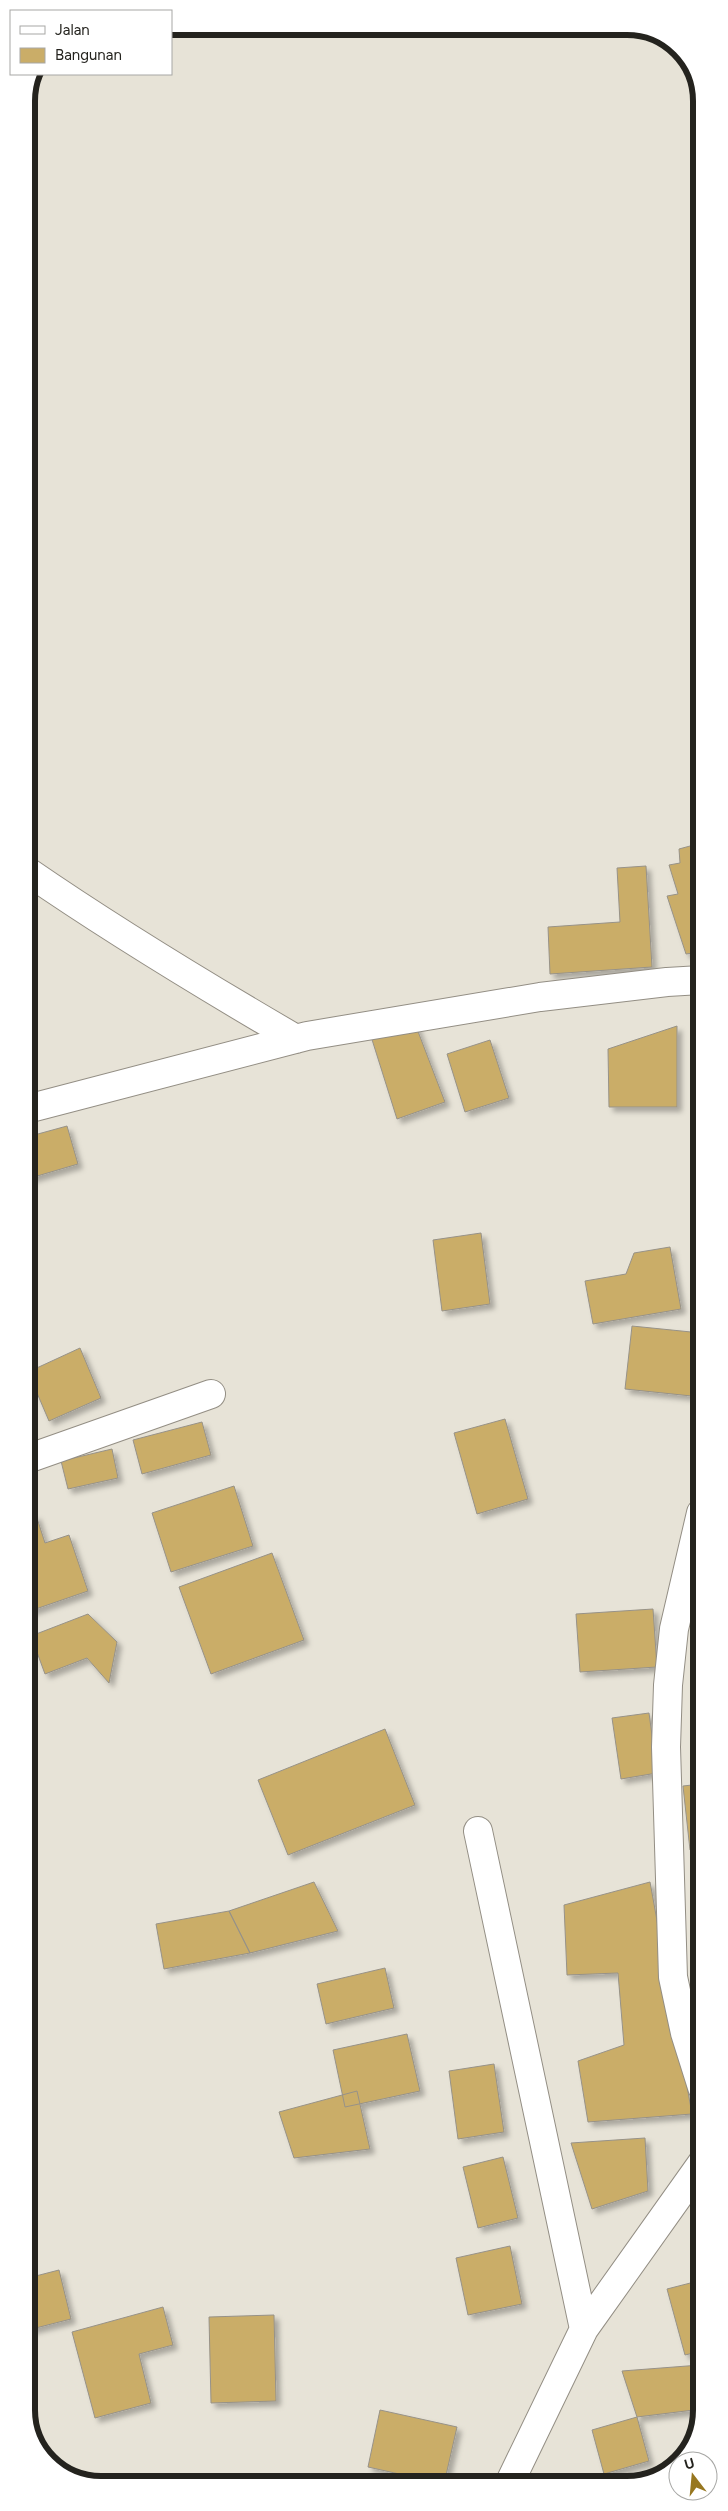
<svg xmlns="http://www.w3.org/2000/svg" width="728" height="2511" viewBox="0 0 728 2511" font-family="Figtree,sans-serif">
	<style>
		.building { fill: #caad68; stroke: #979288; filter: url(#shadow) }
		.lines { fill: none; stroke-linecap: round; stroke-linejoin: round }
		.street-casing { stroke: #938e84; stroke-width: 30 }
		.street { stroke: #fff; stroke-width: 28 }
		.rim { fill: none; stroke: #24231e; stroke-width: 6 }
	</style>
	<defs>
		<filter id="shadow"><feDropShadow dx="4.5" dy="4.5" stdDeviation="2.5" flood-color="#0004"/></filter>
	</defs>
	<rect width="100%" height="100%" fill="#e7e3d7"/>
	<path class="building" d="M701 843V952L686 954 667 896 678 894 669 865 680 863 679 849Z
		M646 866 652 967 550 974 548 927 620 922 617 868Z
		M414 1021 445 1102 397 1119 369 1030Z
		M677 1026V1107H609L608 1049Z
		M490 1040 509 1098 465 1112 447 1054Z
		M67 1126 78 1164 27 1179V1137Z
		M693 1128H701V1168L695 1169Z
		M481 1233 490 1304 442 1311 433 1240Z
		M670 1247 681 1309 593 1324 585 1281 626 1274 634 1253Z
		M632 1326 701 1333V1397L625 1389Z
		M80 1348 101 1398 49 1421 28 1372Z
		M505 1419 528 1499 477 1514 454 1433Z
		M202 1422 211 1455 142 1474 133 1440Z
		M112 1449 118 1478 68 1489 61 1461Z
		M234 1486 253 1546 171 1572 152 1513Z
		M36 1515 45 1543 69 1535 88 1591 27 1612V1518Z
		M272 1553 304 1640 211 1674 179 1587Z
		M653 1609 657 1667 580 1672 576 1614Z
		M88 1614 117 1642 109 1683 87 1658 45 1674 31 1636Z
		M649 1713 657 1773 621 1779 612 1718Z
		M385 1729 415 1805 288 1855 258 1780Z
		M701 1784V1849L690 1850 683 1786Z
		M314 1882 338 1931 250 1953 229 1911Z
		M650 1882 692 2114 588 2122 578 2061 624 2045 618 1973 567 1975 564 1905Z
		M229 1911 250 1953 164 1969 156 1924Z
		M385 1968 394 2008 326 2024 317 1984Z
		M407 2034 420 2091 345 2107 333 2050Z
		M494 2064 504 2132 458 2139 449 2071Z
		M357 2091 370 2149 294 2158 279 2112Z
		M645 2138 648 2191 592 2209 571 2143Z
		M503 2157 518 2218 478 2228 463 2167Z
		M510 2246 522 2304 468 2315 456 2258Z
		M59 2270 71 2319 28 2330V2278Z
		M702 2280V2351L685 2355 667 2289Z
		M163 2307 173 2345 139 2354 151 2403 95 2418 72 2332Z
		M274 2315 276 2401 211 2403 209 2317Z
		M700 2365 702 2409 637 2417 622 2371Z
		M380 2410 457 2427 444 2484 368 2467Z
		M637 2417 649 2461 604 2474 592 2430Z"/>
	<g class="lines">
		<defs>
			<path id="street" d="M27 871C114 931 205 986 296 1039
				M27 1109 307 1036 540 997 667 982 701 980
				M27 1459 211 1394
				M701 1513 674 1629 668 1685 666 1747 673 1977 685 2033 702 2087
				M478 1831 584 2329
				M509 2484 584 2329 702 2163"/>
		</defs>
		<use href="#street" class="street-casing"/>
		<use href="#street" class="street"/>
	</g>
	<path d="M0 0H728V2511H0ZM101 35H627A66 66 0 0 1 693 101V2410A66 66 0 0 1 627 2476H101A66 66 0 0 1 35 2410V101A66 66 0 0 1 101 35Z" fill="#fff" fill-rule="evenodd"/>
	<path class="rim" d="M101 35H627A66 66 0 0 1 693 101V2410A66 66 0 0 1 627 2476H101A66 66 0 0 1 35 2410V101A66 66 0 0 1 101 35Z"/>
	<rect x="10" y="10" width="162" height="65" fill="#ffffff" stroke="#a7a7a5"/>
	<rect x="20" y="26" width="25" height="8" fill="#ffffff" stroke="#a7a7a5"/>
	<text x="55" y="35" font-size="15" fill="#24231e">Jalan</text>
	<rect x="20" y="48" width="25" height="15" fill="#caad68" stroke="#a7a7a5"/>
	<text x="55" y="60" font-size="15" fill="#24231e">Bangunan</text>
	<g transform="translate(693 2476) rotate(344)"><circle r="24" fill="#ffffff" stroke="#a7a7a5"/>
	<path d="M0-4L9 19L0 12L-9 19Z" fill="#977720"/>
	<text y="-8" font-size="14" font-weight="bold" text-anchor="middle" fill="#24231e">U</text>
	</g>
</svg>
